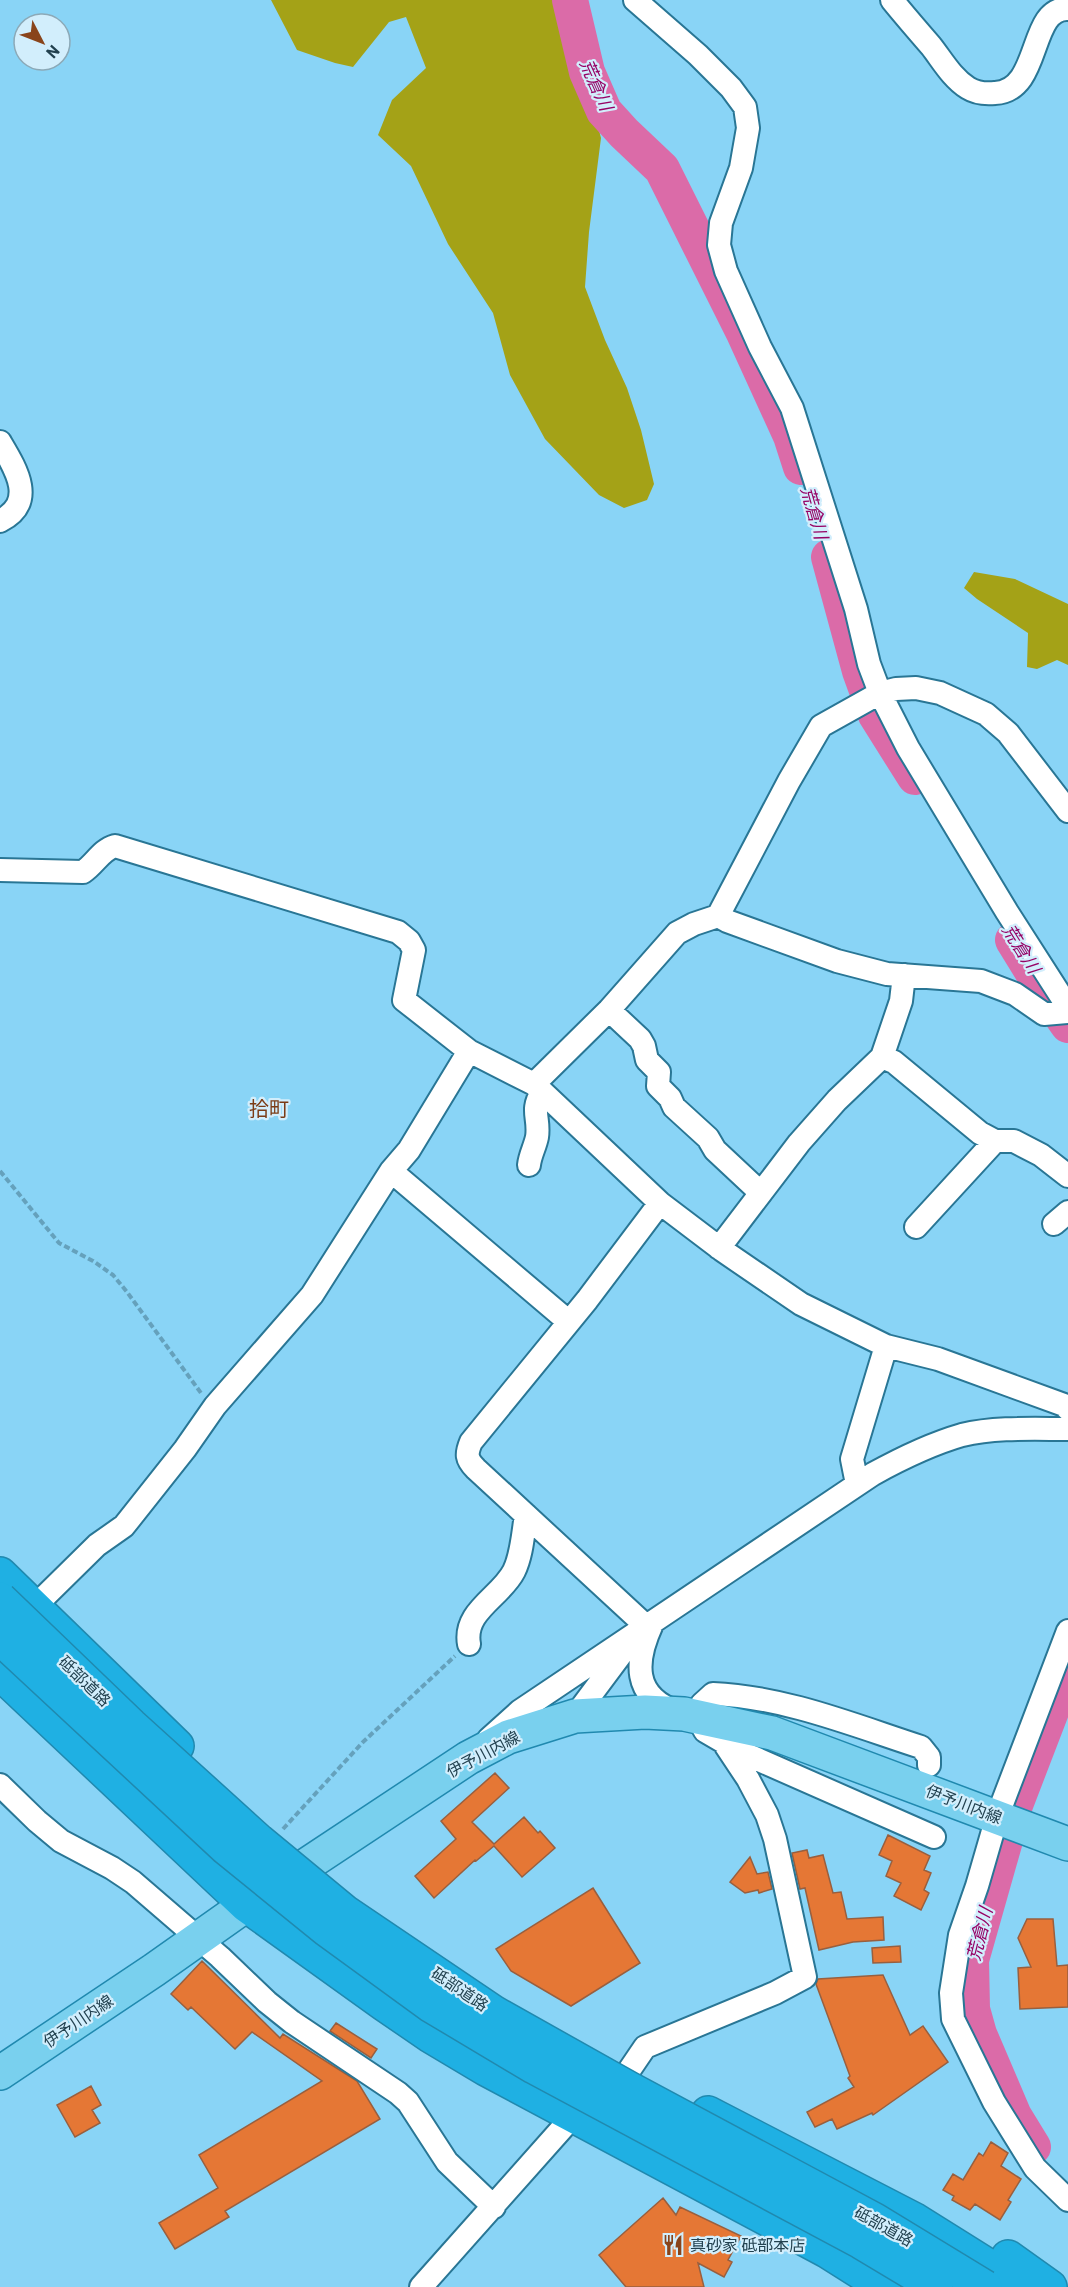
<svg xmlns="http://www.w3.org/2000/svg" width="1068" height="2287" viewBox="0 0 1068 2287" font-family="Barlow,'Noto Sans JP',sans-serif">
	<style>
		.green { fill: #a4a217 }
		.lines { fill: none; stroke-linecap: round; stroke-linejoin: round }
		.river { stroke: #db6ba8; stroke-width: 36 }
		.building { fill: #e57735; stroke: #985f3f; stroke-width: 1.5 }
		.street-casing { stroke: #297695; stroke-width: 26 }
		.primary-casing { stroke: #2089af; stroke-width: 36 }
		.highway-casing { stroke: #2089af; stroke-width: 36 }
		.path { stroke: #65a1bc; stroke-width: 4; stroke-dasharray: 6 3; stroke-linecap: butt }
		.street { stroke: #fff; stroke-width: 22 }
		.primary { stroke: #79d0ee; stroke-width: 33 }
		.highway { stroke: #1fb0e3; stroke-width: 33 }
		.highway-bridge-casing { stroke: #2089af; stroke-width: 36; stroke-linecap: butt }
		.highway-bridge { stroke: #1fb0e3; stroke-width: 33 }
		.labels { text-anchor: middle; stroke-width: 4.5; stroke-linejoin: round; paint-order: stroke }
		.street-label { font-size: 16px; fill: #22414f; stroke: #d2eefc }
		.poi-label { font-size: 16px; fill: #22414f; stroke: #d2eefc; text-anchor: start }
		.water-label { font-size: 18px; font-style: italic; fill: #960265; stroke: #d2eefc }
		.quarter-label { font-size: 20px; fill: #7b3c16; stroke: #d2eefc }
	</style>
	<rect width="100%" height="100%" fill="#89d4f6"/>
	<path class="green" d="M271 0H559L578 51 601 138 589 232 585 287 605 340 627 388 641 430 654 484 647 500 624 508 599 495 545 439 510 375 493 313 448 244 411 166 378 135 392 100 426 68 406 17 389 22 353 67 335 63 297 50Z
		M974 572 1015 579 1068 604V665L1057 660 1037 669 1027 667 1028 633 977 599 964 588Z"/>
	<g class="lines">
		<path class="river" d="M570 0 587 72 604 111 624 133 662 169 744 333 791 436 801 467
			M829 557 860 671 876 715 915 777
			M1013 940 1045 992 1068 1025
			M1033 2147 1014 2116 979 2034 972 2009 971 1960 1015 1805 1068 1667"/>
	</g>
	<path class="building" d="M495 1773 509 1788 472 1822 494 1844 524 1817 538 1833 540 1831 555 1848 522 1877 494 1846 476 1861 475 1860 434 1898 415 1876 456 1839 441 1821Z
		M888 1835 930 1856 924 1870 931 1873 924 1890 929 1893 921 1910 894 1896 901 1883 886 1876 892 1861 879 1855Z
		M807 1850 809 1858 823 1855 833 1893 841 1892 847 1919 883 1917 884 1940 853 1942 819 1950 805 1888 800 1889 792 1853Z
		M750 1857 757 1874 768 1872 772 1889 759 1893 758 1890 745 1893 730 1882Z
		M593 1888 640 1963 571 2006 511 1971 496 1949Z
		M1027 1919H1053L1057 1966 1068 1965V2007L1020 2009 1018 1968 1031 1967 1018 1938Z
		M900 1946 901 1962 873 1963 872 1948Z
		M202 1961 280 2038 283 2034 357 2081 380 2119 225 2211 229 2217 175 2249 159 2223 218 2188 199 2155 322 2081 252 2032 235 2049 191 2007 188 2010 171 1994Z
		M883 1975 910 2035 923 2026 948 2062 873 2115 872 2113 837 2129 832 2119 815 2127 807 2112 854 2087 848 2078 850 2076 816 1984 818 1979Z
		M336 2023 377 2049 371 2058 330 2031Z
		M91 2086 101 2105 92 2110 100 2123 75 2137 57 2105Z
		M991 2142 1008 2153 1001 2166 1021 2179 1008 2200 1011 2202 1000 2220 975 2204 970 2210 952 2200 954 2196 943 2190 953 2174 963 2180 979 2153 983 2156Z
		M663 2198 676 2215 680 2207 741 2236 728 2260 732 2262 724 2277 698 2263 704 2287H626L599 2255Z"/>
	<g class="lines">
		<defs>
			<path id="street" d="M635 0 698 55 731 88 745 107 748 128 741 168 721 223 719 245 726 271 760 347 792 408 856 609 869 664 880 693 908 748 1007 912 1068 1007
				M892 0C905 16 918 31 931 46 942 60 952 78 968 88 976 93 985 94 995 93 1042 91 1028 7 1068 9
				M0 442C16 469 37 502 0 521
				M0 870 83 872C95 864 101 850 115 846L398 932 409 941 414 950 404 1000 469 1051 534 1084 660 1203 722 1250 801 1304 886 1346 938 1359 1064 1405 1068 1409
				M718 916 727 921 837 961 887 974 981 981 1015 994 1044 1014 1068 1012
				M609 1010 640 1039 644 1046 647 1060 659 1072 658 1086 670 1098 674 1107 708 1138 715 1150 761 1193
				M882 1057 894 1062 980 1133 995 1141H1014L1041 1155 1068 1176
				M534 1084 609 1010 677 933 694 924 718 916 789 781 821 726 880 693 896 689 916 688 940 693 986 714 1008 733 1068 811
				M529 1165C530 1155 535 1147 537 1137 540 1118 530 1111 542 1092
				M391 1171 569 1322
				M1054 1224 1068 1212
				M916 1227 995 1141
				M719 1248 799 1143 837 1100 882 1057 901 1001 904 975
				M857 1484 852 1459 886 1346
				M34 1607 97 1545 124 1526 185 1449 215 1406 312 1295 391 1171 409 1150 469 1051
				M652 1624C635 1661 632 1696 677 1712
				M646 1626 476 1469C466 1459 466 1454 471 1442L587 1300 660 1203
				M1068 1631 997 1817 977 1886 960 1935 951 1993 953 2019 994 2102 1035 2168 1068 2200
				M469 1644C463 1611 501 1597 514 1571 522 1555 523 1533 526 1515
				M575 1716 625 1649
				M489 1739 520 1711 873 1474C902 1458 931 1444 962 1435 996 1427 1033 1429 1068 1429
				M929 1765V1757L921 1747C853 1725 785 1697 713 1694L702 1704 697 1716 705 1731 741 1752 934 1837
				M0 1785 37 1821 61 1841 112 1868 133 1882 220 1957 267 2002 292 2022 398 2093 408 2102 447 2162 494 2207
				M628 2072 645 2047 775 1993 805 1977 775 1839 767 1815 748 1779 726 1746
				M421 2287 574 2115"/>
			<path id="primary" d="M0 2073 154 1970 246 1905 468 1758 508 1737 575 1716 645 1712 684 1714 772 1733 1068 1844"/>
			<path id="highway" d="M0 1574 177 1746
				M0 1673 246 1905 384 2004 429 2035 486 2069 827 2251 884 2287
				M708 2113 915 2220 1022 2287
				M1008 2257 1050 2287"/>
		</defs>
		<use href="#street" class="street-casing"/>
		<use href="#primary" class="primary-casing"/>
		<use href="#highway" class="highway-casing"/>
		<path class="path" d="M0 1171 59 1243 93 1261 113 1275 127 1292 201 1393
			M283 1829 363 1742 455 1656"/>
		<use href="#street" class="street"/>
		<use href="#primary" class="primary"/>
		<use href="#highway" class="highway"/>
		<defs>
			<path id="highway-bridge" d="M0 1599 131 1725 259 1841 345 1912 493 2012 630 2089 875 2220 985 2287
				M0 1638 226 1848 327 1930 430 2005 534 2067 861 2242 936 2287"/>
		</defs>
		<use href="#highway-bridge" class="highway-bridge-casing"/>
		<use href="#highway-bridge" class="highway-bridge"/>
	</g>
	<defs>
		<symbol id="restaurant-bare" viewBox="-9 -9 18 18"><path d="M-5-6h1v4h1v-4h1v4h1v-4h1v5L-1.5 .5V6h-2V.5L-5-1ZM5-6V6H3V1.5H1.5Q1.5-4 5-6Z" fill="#89441b" stroke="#d2eefc" stroke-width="2.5" paint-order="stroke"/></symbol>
	</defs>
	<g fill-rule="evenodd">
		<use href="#restaurant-bare" x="658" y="2230" width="30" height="30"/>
	</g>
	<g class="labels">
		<g class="street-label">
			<text transform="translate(85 1681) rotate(44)" y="6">砥部道路</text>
			<text transform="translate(483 1754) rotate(-28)" y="6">伊予川内線</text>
			<text transform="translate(964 1804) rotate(21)" y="6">伊予川内線</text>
			<text transform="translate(460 1989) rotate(34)" y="6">砥部道路</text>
			<text transform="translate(78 2021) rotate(-34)" y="6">伊予川内線</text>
			<text transform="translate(884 2226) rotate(29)" y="6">砥部道路</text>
		</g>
		<g class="poi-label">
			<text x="690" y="2251">真砂家 砥部本店</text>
		</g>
		<g class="water-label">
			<text transform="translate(596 85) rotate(66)" y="6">荒倉川</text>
			<text transform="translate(814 513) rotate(74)" y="6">荒倉川</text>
			<text transform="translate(1021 949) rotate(58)" y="6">荒倉川</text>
			<text transform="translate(980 1934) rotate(-76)" y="6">荒倉川</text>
		</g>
		<g class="quarter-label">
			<text x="269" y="1116">拾町</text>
		</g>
	</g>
	<g transform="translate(42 42) rotate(132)"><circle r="28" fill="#d2eefc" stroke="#8ca9b7" stroke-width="1.5"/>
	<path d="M0-4.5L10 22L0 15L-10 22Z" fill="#89441b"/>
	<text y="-9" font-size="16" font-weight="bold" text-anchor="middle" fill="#22414f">N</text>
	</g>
</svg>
